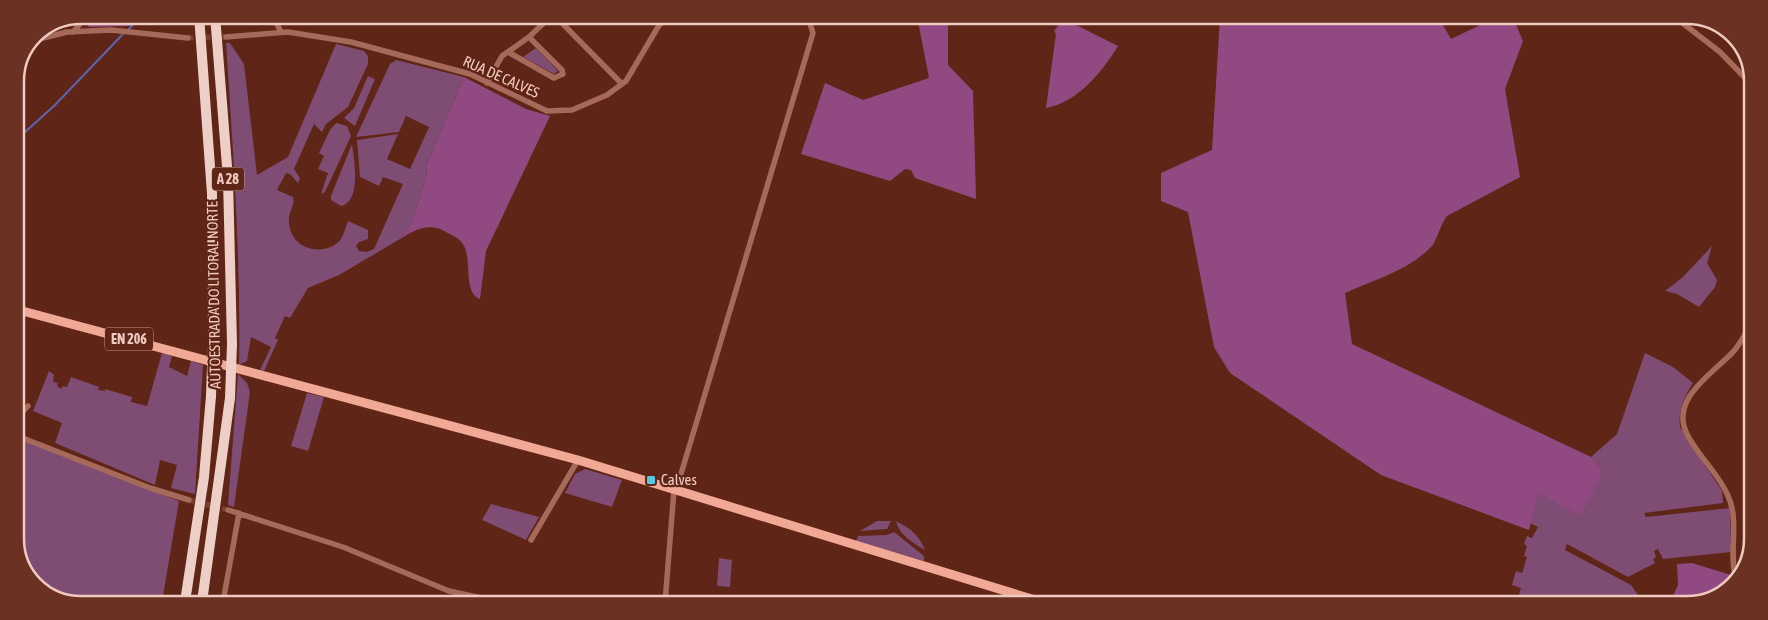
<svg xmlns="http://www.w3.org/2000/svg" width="1768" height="620" viewBox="0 0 1768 620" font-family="'Asap Condensed',sans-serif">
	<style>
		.green { fill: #7f4c74 }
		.forest { fill: #904a81 }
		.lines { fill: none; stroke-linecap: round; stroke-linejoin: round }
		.stream { stroke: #5b65b1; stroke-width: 2 }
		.street-tunnel { stroke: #753e30; stroke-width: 5.5; stroke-dasharray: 5.5 3; stroke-linecap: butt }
		.street { stroke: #a66a5b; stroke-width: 5.5 }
		.primary { stroke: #f1a895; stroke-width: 9 }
		.highway { stroke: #edcfc7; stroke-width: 10 }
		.highway-bridge { stroke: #edcfc7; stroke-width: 10 }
		.poi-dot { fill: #58c9e3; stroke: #5f2516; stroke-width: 2 }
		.labels { text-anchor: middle; stroke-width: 4.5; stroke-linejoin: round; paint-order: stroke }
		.shield { fill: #5f2516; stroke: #c4988d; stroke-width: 1 }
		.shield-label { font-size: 14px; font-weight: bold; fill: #efcac0 }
		.street-label { font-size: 15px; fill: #efcac0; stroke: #5f2516 }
		.poi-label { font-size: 15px; fill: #efcac0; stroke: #5f2516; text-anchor: start }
		.rim { fill: none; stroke: #efcac0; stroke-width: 2.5 }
	</style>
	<rect width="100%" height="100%" fill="#5f2516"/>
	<path class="green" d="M226 43H230L244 64 257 175 288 157 336 44 364 51 368 56V64L348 107 326 124 322 132 314 124 294 169 300 178 298 183 291 175 286 173 277 190 293 197C296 208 283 215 292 234 300 252 329 255 341 239 344 234 346 226 348 221L368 230V239L359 242 356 246 359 251 367 252 374 249 403 184 383 177 379 186 360 177 357 140 398 134 387 159 410 169 429 127 406 116 399 132 356 137 390 64 396 60 464 77 426 166 427 174 411 225 400 239 339 275 308 288 290 318 285 316 275 338 278 340 264 371 260 370 271 347 251 337 247 361 239 365C241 257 233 150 226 43Z
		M536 48 558 71 554 74 523 57Z
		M368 76 375 79 355 126 344 118 354 108Z
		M336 123 347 126 351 136 325 192 321 194 328 173 318 169 324 156 319 153 330 130Z
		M352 144C354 158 362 201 341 206L331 200V196Z
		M1712 246 1707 263 1717 280 1715 287 1699 307 1677 294 1665 291 1683 277Z
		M162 353 172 356 169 367 187 376 191 361 203 365 195 494 171 488 177 465 160 460 155 485 55 443 62 423 33 411 49 371 54 375 53 382 58 383 57 386 61 389 63 386 67 387 71 377 99 387 98 390 105 391V389L132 397 131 402 147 406Z
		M1645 353 1673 367 1693 383C1684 397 1678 411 1680 427L1722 491 1723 503 1644 513 1646 517 1730 508 1731 552 1663 559 1658 549 1654 551 1656 557 1653 559 1655 563 1628 577 1567 544 1565 550 1631 585 1645 605H1540L1518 598 1521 588 1512 585 1516 571 1522 573 1527 557 1524 556 1527 546 1524 544 1527 536 1532 538 1538 527 1530 523 1538 492 1602 469 1591 457 1617 434Z
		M238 374 247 383 250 392 234 507 228 505Z
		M307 393 324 397 308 451 291 446Z
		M15 436 179 501 162 602H60L29 579 15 544Z
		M585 469 622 480 612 507 565 493 575 474Z
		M491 504 539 517 526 540 482 520Z
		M877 521H891L887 529 860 531Z
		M896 521C910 528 919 535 925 550 913 543 899 535 896 521Z
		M894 532 924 556V561L856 541 858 536 887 535Z
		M719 558 732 560 730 587 717 586Z"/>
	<path class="forest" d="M93 15H139L129 26 89 27 85 22Z
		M1220 17 1439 18 1451 39 1495 18H1513L1523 41 1505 89 1520 177 1447 216C1440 225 1436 243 1431 247 1409 270 1374 280 1345 293L1352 344 1591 457 1602 469 1597 484 1581 515 1538 493 1529 530 1381 475 1230 373 1214 347 1188 212 1161 201V173L1212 150Z
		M918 21 948 22V65L973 91 976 199 915 178 911 170 905 169 890 181 801 154 825 83 863 100 929 78Z
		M1061 22 1078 26 1118 46C1102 72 1078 102 1046 108L1056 34 1054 31Z
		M464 77 526 109 550 116 486 251 480 299C463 293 472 260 464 246 461 239 452 235 446 232 429 222 415 230 400 239L411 225 427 174 426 166Z
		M1692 563 1731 575 1733 583C1720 601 1690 605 1669 605L1678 585 1677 564Z"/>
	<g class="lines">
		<path class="stream" d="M128 30 141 15
			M15 141 54 106 124 33"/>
		<path class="street-tunnel" d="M188 38 226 37
			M189 500 228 510"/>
		<path class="street" d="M262 15 277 24 281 32
			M555 16 622 84
			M1676 18 1720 52 1753 86
			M73 32 88 15
			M226 37 288 32 351 42 470 74 547 111 572 110 607 95 626 81 658 27 667 16
			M31 41 67 32 111 30 188 38
			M508 52 554 78 563 74 562 70 529 37
			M487 83 502 56 529 37 551 16
			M15 420 28 406
			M15 435 150 488 189 500
			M228 510 343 547 449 591 504 603
			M531 540 578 460
			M1736 579C1728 553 1740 521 1728 496 1719 474 1699 457 1688 436 1668 400 1711 375 1732 353 1740 345 1744 334 1751 325
			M223 602 239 513
			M665 603 674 490 681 474 813 33 808 17"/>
		<path class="primary" d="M15 309 578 460 1048 604"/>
		<path class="highway" d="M199 15 212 194 213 339
			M215 15 228 179 232 344
			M185 602 204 477 211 396
			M202 602 230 398"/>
		<path class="highway-bridge" d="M211 396 213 339
			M230 398 232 344"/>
	</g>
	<rect class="poi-dot" x="646" y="475" width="10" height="10" rx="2.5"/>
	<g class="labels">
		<g class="shield">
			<rect x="212" y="167.5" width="32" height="23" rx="4"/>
			<rect x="105" y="327.5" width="48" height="23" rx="4"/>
		</g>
		<g class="shield-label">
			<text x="228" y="184">A 28</text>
			<text x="129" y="344">EN 206</text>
		</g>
		<g class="street-label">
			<text transform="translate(501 77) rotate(24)" y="5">RUA DE CALVES</text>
			<text transform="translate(214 295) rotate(-91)" y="5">AUTOESTRADA DO LITORAL NORTE</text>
		</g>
		<g class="poi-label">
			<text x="661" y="485">Calves</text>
		</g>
	</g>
	<path d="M0 0H1768V620H0ZM81 24H1687A57 57 0 0 1 1744 81V539A57 57 0 0 1 1687 596H81A57 57 0 0 1 24 539V81A57 57 0 0 1 81 24Z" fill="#6b3224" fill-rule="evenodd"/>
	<path class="rim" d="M81 24H1687A57 57 0 0 1 1744 81V539A57 57 0 0 1 1687 596H81A57 57 0 0 1 24 539V81A57 57 0 0 1 81 24Z"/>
</svg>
